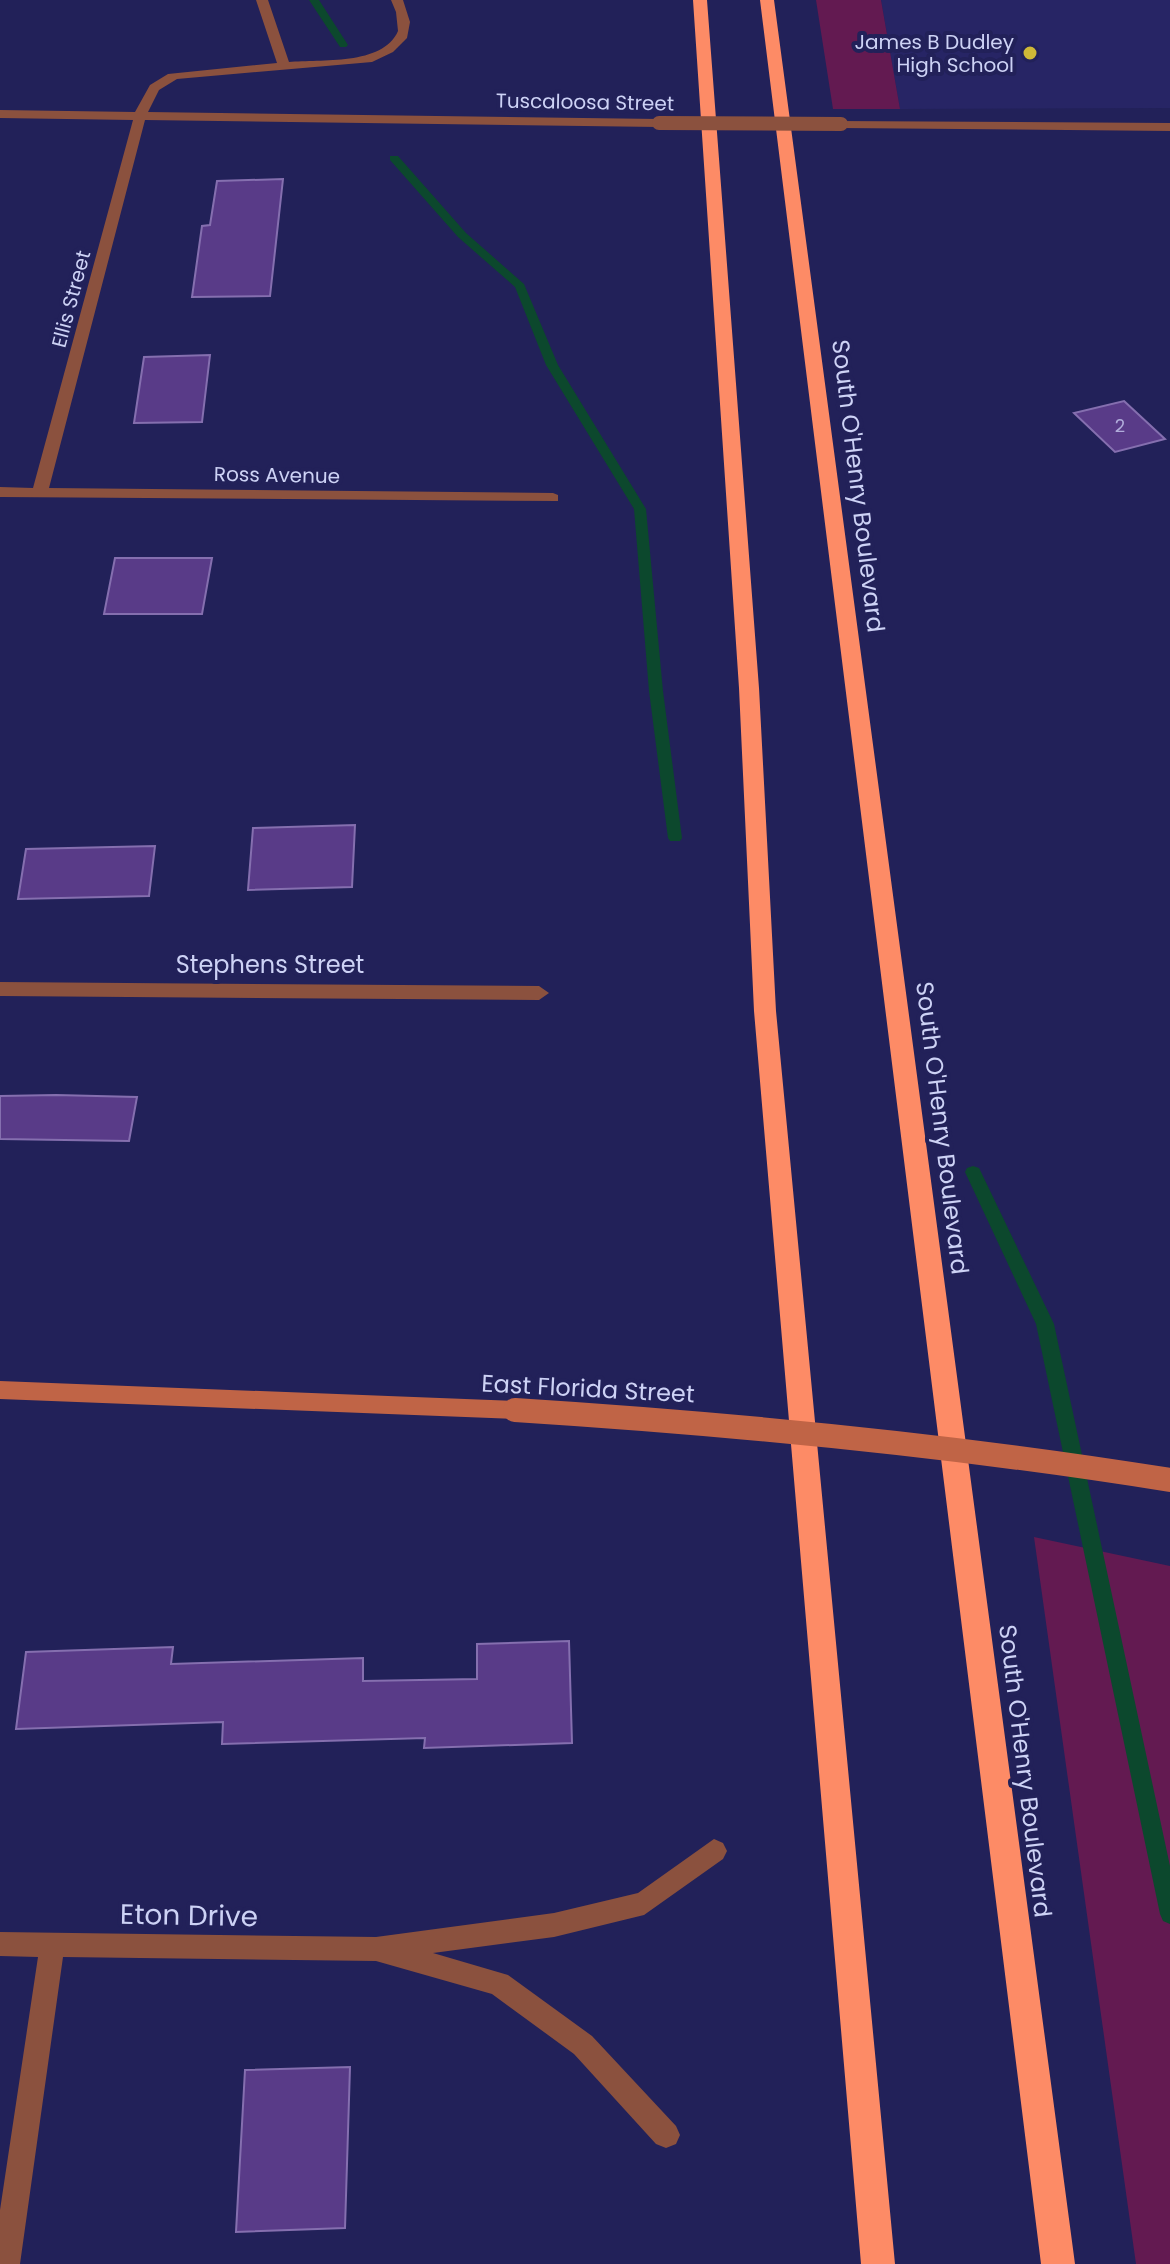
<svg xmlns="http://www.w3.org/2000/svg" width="1170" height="2264" viewBox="0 0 1170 2264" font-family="Poppins,sans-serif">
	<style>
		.built { fill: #272565 }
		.green { fill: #631a51 }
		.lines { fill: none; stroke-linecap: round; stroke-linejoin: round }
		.stream { fill: #0c482d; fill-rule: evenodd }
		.building { fill: #593b88; stroke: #856faf; stroke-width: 2 }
		.minor { fill: #8b513e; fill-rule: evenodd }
		.secondary { fill: #c06446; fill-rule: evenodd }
		.motorway { fill: #fd8b66; fill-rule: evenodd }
		.minor-bridge { stroke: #8b513e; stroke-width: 14 }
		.secondary-bridge { stroke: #c06446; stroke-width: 24 }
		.poi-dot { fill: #cfb837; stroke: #222159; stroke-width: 3 }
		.labels { text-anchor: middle; stroke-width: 8; stroke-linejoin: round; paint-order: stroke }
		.far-number-label { font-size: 18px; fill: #b0acda }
		.far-poi-label { font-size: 20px; fill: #cdd2f5; stroke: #222159; text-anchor: end }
		.far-street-label { font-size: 20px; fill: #cdd2f5; stroke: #222159 }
		.street-label { font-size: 24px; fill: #cdd2f5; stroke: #222159 }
		.near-street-label { font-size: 28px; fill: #cdd2f5; stroke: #222159 }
	</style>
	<rect width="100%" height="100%" fill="#222159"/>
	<path class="built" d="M881 0H1170V108L900 109Z"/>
	<path class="green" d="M816 0H881L900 109H833Z
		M1034 1537 1170 1566V2264H1136Z"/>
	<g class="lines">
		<path class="stream" d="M309 0H319L348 45 346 47H340Z
			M390 156H398L466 233 524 284 558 365 646 509 663 691 682 838 680 841H670L668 838 649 691 634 509 546 365 515 287 458 237 390 160Z
			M973 1166 979 1168 981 1172 1054 1324 1170 1866V1924L1163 1921 1160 1914 1036 1324 965 1172 967 1168Z"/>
	</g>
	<path class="building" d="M283 179 270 296 192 297 202 226 210 225 217 181Z
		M210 355 202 422 134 423 144 357Z
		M1124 401 1165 439 1115 452 1074 413Z
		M115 558H212L202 614H104Z
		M355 825 352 887 248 890 253 828Z
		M155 846 149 896 18 899 26 849Z
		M56 1095 137 1097 129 1141 0 1139V1096Z
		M569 1641 572 1743 424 1748 425 1738 222 1744 223 1722 16 1729 26 1652 173 1647 171 1664 363 1658V1681L477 1679V1644Z
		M350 2067 345 2228 236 2232 245 2070Z"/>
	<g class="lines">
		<path class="minor" d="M256 0H268L289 62C320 59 383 66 398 31L396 12 391 0H403L410 22 407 38 393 52 372 62 177 79 159 90 148 112 659 119 665 123 659 127 145 120 49 488 553 493 558 495V501L0 497V487L33 488 133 120 0 118V110L135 112 150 85 168 74 277 63Z
			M836 121 1170 123V131L841 128 836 127Z
			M0 982 539 986 549 993 539 1000 0 996Z
			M714 1839 723 1843 727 1851 723 1859 644 1915 554 1937 433 1953 508 1975 592 2036 676 2126 680 2135 676 2144 666 2148 656 2144 574 2054 492 1994 376 1961 63 1957 20 2264H0V2210L38 1957 0 1956V1932L376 1937 554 1913 638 1893Z"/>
		<path class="secondary" d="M0 1381 515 1401 523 1404 526 1410 523 1416 515 1419 0 1399Z"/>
		<path class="motorway" d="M693 0H707L759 688 776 1011 895 2264H861L754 1011 739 688Z
			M760 0H774L1075 2264H1041Z"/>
		<path class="minor-bridge" d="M659 123 841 124"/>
		<path class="secondary-bridge" d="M515 1410C735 1424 953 1445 1170 1480"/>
	</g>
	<circle class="poi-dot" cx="1030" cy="53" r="8"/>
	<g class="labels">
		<g class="far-number-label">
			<text x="1120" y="432">2</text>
		</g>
		<g class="far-poi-label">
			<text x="1014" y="49">James B Dudley<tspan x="1014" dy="23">High School</tspan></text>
		</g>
		<g class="far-street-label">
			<text transform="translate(585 102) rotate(1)" y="7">Tuscaloosa Street</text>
			<text transform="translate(71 299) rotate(-75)" y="7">Ellis Street</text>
			<text transform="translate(277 475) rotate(1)" y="7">Ross Avenue</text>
		</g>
		<g class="street-label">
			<text transform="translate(858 486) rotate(83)" y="8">South O'Henry Boulevard</text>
			<text x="270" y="973">Stephens Street</text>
			<text transform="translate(942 1128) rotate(83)" y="8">South O'Henry Boulevard</text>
			<text transform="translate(588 1389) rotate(3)" y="8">East Florida Street</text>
			<text transform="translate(1025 1771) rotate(83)" y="8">South O'Henry Boulevard</text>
		</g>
		<g class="near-street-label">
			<text transform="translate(189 1915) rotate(1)" y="10">Eton Drive</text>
		</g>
	</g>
</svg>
